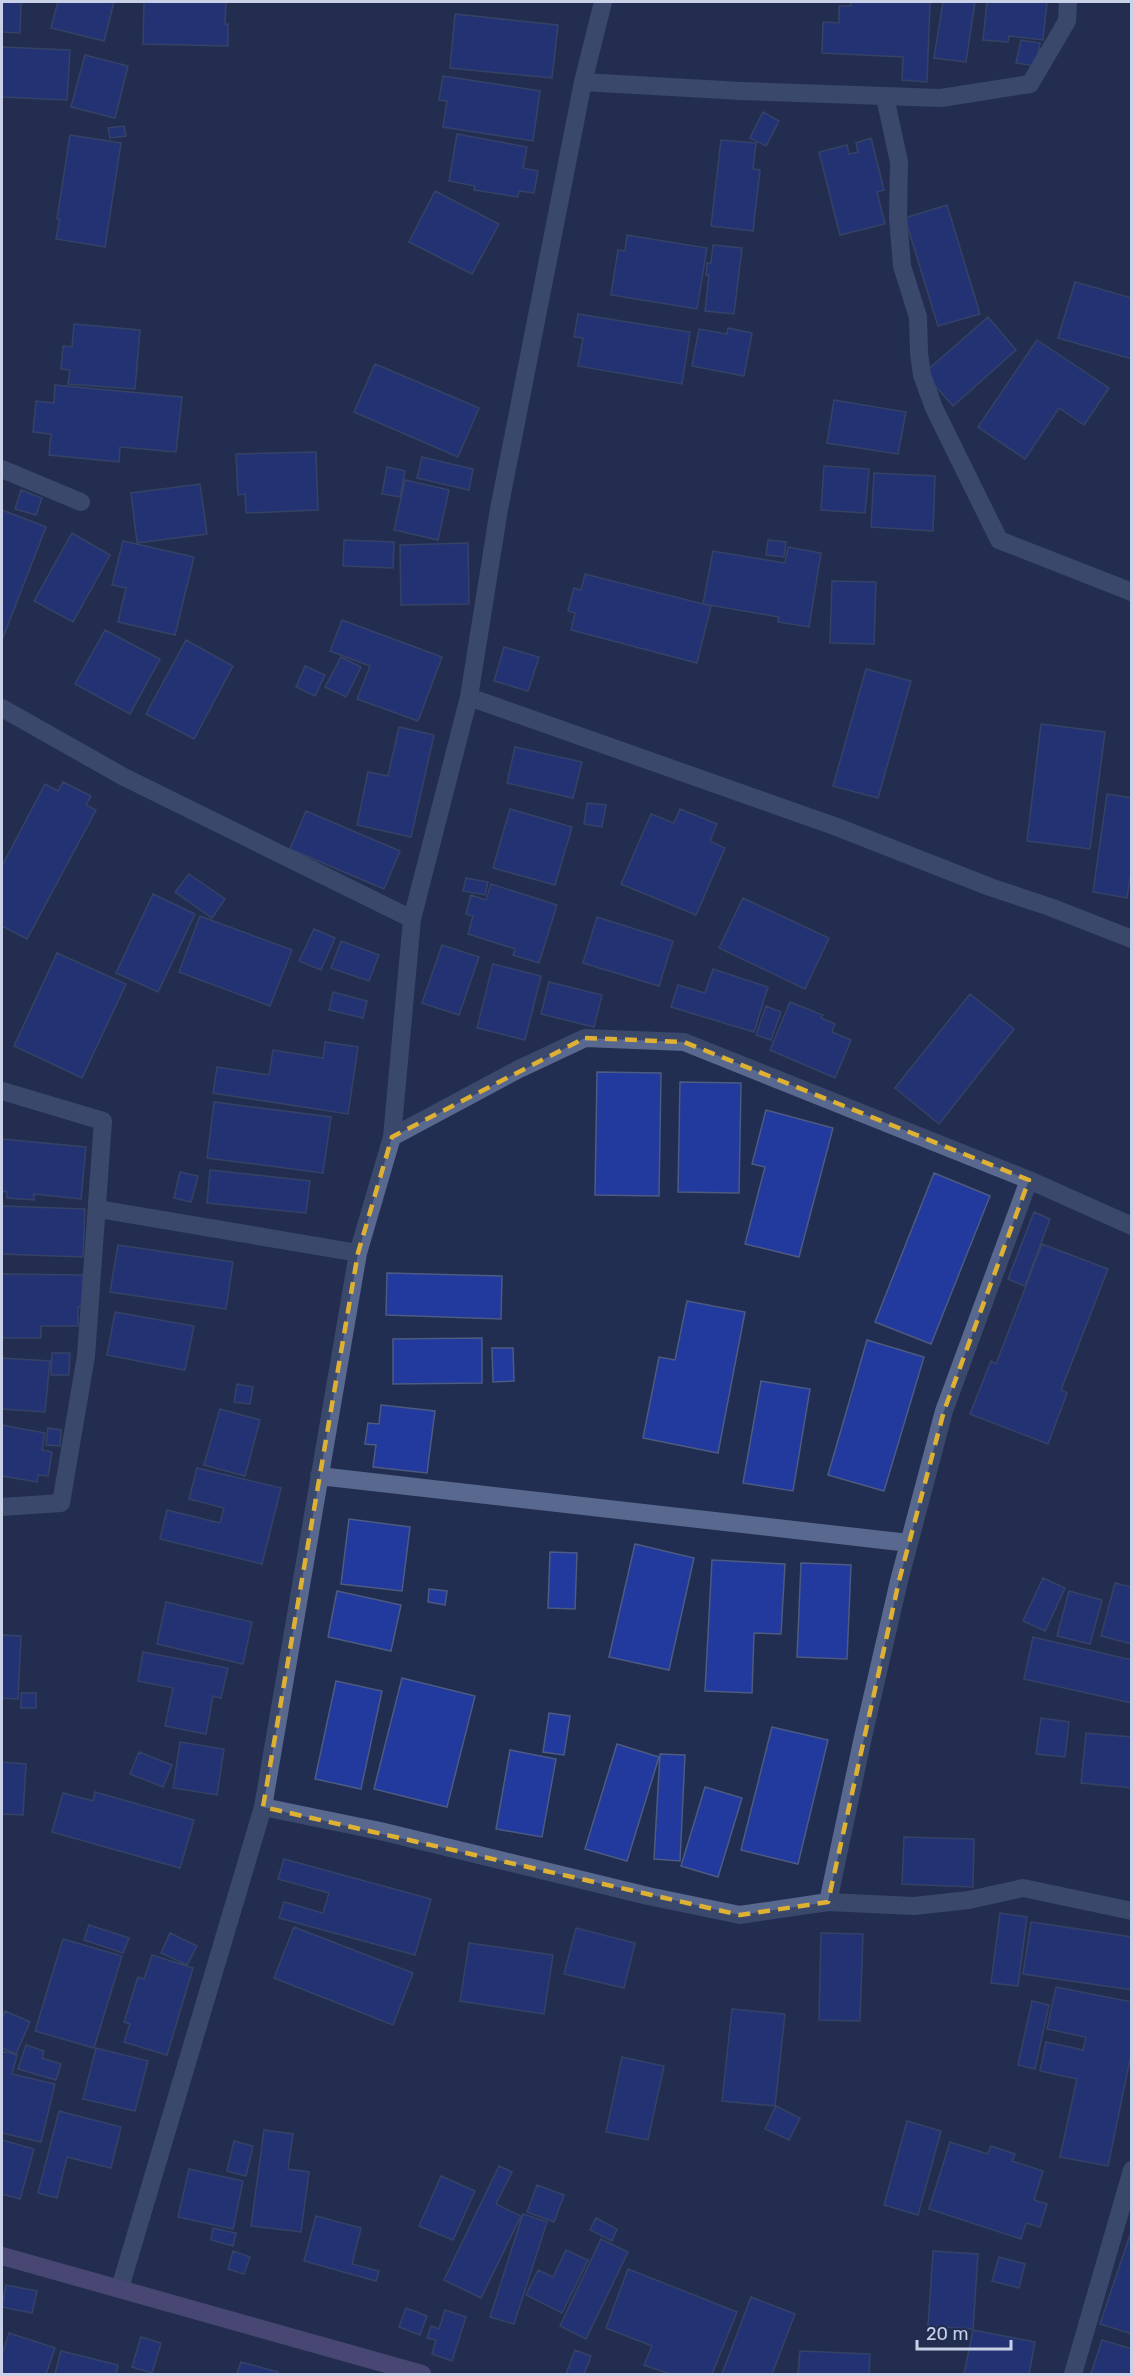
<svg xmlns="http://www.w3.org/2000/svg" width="1133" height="2376" viewBox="0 0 1133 2376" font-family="Rubik,sans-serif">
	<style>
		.building { fill: #22399d; stroke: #4c5b81; stroke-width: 1.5 }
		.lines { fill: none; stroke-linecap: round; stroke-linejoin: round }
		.street { stroke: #58688f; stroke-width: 18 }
		.secondary { stroke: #77679d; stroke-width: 18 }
		.marked { fill: none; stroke: #deb133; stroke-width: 4.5; stroke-dasharray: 12 8; stroke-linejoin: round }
	</style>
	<rect width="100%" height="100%" fill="#222e51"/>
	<path class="building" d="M2 2H21L20 33 2 32Z
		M58 2H114L104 41 51 28Z
		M144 2H226L225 24H228V46L143 44Z
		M851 2H930L927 82 902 80 903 57 822 53 823 22 839 23V6H851Z
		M943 2H975L966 62 934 58Z
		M987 2H1047L1043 40 1009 36 1008 42 983 40Z
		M455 14 558 25 552 78 450 68Z
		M1021 40 1040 43 1036 66 1016 63Z
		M2 47 70 50 67 100 2 97Z
		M85 55 128 66 115 118 71 107Z
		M443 76 540 91 533 141 443 127 447 101 439 100Z
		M763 112 779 121 766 146 750 138Z
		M124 126 126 136 110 138 108 128Z
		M457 134 527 147 523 168 538 171 534 193 519 191 518 197 474 190 475 186 449 181Z
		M70 135 121 143 105 247 56 239 60 219H57Z
		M871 138 884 190 877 192 885 224 840 235 819 152 847 145 849 154 858 152 856 143Z
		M721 140 756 143 753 169 760 170 753 231 711 226Z
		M435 191 499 224 472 274 409 242Z
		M947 205 980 314 938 326 905 218Z
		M627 235 707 248 697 309 611 295 618 250 625 251Z
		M713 245 742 248 734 314 705 311 709 275H706L707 263H711Z
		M1075 282 1132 298V359L1058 338Z
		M578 314 690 332 682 384 578 366 583 338 574 337Z
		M988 317 1016 350 953 406 924 373Z
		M74 324 140 330 135 389 68 384 70 370 61 369 63 346 72 347Z
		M728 328 752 333 744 376 692 366 699 329 727 334Z
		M1037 340 1109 388 1084 425 1059 408 1025 459 978 427Z
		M375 364 479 408 458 457 354 412Z
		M55 385 182 397 176 452 120 447 119 462 49 455 51 434 33 432 36 401 54 403Z
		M834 400 906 412 898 454 827 443Z
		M316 452 318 510 246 513 245 494 238 495 236 454Z
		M422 457 473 469 469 490 417 478Z
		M824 466 869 469 865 513 821 510Z
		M387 467 405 471 400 497 382 494Z
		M874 473 935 476 933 531 871 527Z
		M405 480 449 490 438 540 394 530Z
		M200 484 207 534 137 543 131 493Z
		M21 490 42 498 36 515 15 509Z
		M2 510 46 527 2 640Z
		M72 533 110 555 73 622 34 601Z
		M344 540 394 542 393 568 343 566Z
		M768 540 786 542 784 557 766 555Z
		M123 541 194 557 175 635 118 622 126 588 112 585Z
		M468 543 469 604 401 605 400 545Z
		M788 547 821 553 809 627 778 622 779 617 703 604 713 551 785 563Z
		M585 574 711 606 697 663 571 630 575 613 568 611 574 588 581 590Z
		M832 581 876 582 874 644 830 643Z
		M342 620 442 657 418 721 357 699 370 666 330 651Z
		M105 630 160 659 130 714 75 684Z
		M186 640 233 666 194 739 146 714Z
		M504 647 539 657 528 691 494 681Z
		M341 657 361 667 346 697 325 687Z
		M305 666 325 675 315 696 296 687Z
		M866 669 911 681 878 798 833 786Z
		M1041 724 1105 732 1090 849 1027 841Z
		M399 727 434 735 411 837 357 825 368 772 388 776Z
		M515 747 582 762 573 798 507 783Z
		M63 782 91 796 86 805 96 810 27 939 2 926V866L45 784 58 791Z
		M1107 794 1132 798V865L1127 898 1093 892Z
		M587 803 606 805 602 827 584 824Z
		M510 809 572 827 555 885 493 868Z
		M680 809 717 824 710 841 725 848 696 915 621 884 651 814 674 823Z
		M306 811 400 851 384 889 290 849Z
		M189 874 225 899 212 918 175 892Z
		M466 878 488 882 485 895 463 891Z
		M491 884 557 905 539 963 513 955 515 949 468 934 473 916 466 914 471 895 486 900Z
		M153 894 195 914 158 992 116 973Z
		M743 898 829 938 805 989 719 948Z
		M200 916 292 950 270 1006 179 972Z
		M597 917 673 941 659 986 583 963Z
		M314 929 335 938 321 970 299 961Z
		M341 941 379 955 369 981 331 968Z
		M442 945 479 957 459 1015 422 1003Z
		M57 953 126 984 82 1078 14 1046Z
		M493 964 541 976 525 1040 477 1028Z
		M713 969 768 987 754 1032 671 1007 678 985 705 993Z
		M549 982 602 995 594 1027 541 1014Z
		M333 992 367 1001 363 1018 329 1010Z
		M970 994 1014 1029 939 1124 895 1088Z
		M790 1002 823 1015 821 1018 835 1024 832 1032 851 1040 835 1078 770 1050Z
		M766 1006 781 1012 771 1040 756 1035Z
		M325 1042 358 1047 348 1114 213 1093 217 1067 269 1075 273 1050 323 1058Z
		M597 1072 661 1073 659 1196 595 1195Z
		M680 1082 741 1083 739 1193 678 1192Z
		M214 1102 331 1117 323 1173 207 1158Z
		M766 1110 833 1128 799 1257 745 1244 765 1167 752 1164Z
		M2 1139 86 1147 81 1199 34 1194V1200L7 1198V1192L2 1191Z
		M210 1170 310 1181 306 1213 207 1203Z
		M180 1172 198 1176 191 1202 174 1198Z
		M934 1173 990 1196 931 1344 875 1322Z
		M2 1206 85 1209 83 1257 2 1254Z
		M1034 1212 1050 1219 1025 1286 1008 1279Z
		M1042 1244 1108 1269 1061 1390 1067 1393 1048 1444 970 1414 991 1361 996 1364Z
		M118 1245 233 1262 226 1309 110 1292Z
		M387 1273 502 1276 501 1319 386 1315Z
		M2 1274 85 1275V1307H78V1326H41V1338H2Z
		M687 1301 745 1312 718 1453 643 1438 659 1357 675 1360Z
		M115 1312 194 1326 185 1370 107 1355Z
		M482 1338V1383L393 1384V1339Z
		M867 1340 924 1357 884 1491 828 1475Z
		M492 1348H513L514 1381 493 1382Z
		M52 1353H70L69 1375H51Z
		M2 1358 50 1361 45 1412 2 1409Z
		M761 1381 810 1389 793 1491 743 1483Z
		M237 1384 253 1387 250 1404 234 1402Z
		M381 1405 435 1411 427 1473 373 1467 376 1445 365 1444 368 1423 379 1424Z
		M220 1409 260 1420 245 1476 204 1465Z
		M2 1425 45 1433 42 1450 52 1452 48 1476 38 1475 37 1482 2 1476Z
		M48 1428 61 1430 60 1446 46 1445Z
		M197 1468 281 1488 262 1564 160 1539 167 1510 220 1523 224 1508 189 1499Z
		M349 1519 410 1527 402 1591 341 1584Z
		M635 1544 694 1558 669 1670 609 1657Z
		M550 1552 577 1553 575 1609 548 1608Z
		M712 1560 785 1564 781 1634 754 1633 752 1693 705 1691Z
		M801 1563 851 1565 847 1659 797 1657Z
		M1043 1578 1065 1588 1045 1631 1023 1621Z
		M1115 1583 1132 1587V1644L1101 1636Z
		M429 1589 447 1591 445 1605 428 1602Z
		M337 1591 401 1605 391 1651 328 1637Z
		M1069 1591 1102 1600 1090 1644 1057 1636Z
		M166 1602 252 1622 243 1664 157 1644Z
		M2 1635 21 1636 18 1699 2 1698Z
		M1033 1637 1132 1660V1703L1024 1679Z
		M143 1652 228 1668 221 1698 213 1696 206 1734 165 1726 173 1688 138 1681Z
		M402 1678 475 1696 447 1807 374 1789Z
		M336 1681 382 1691 361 1789 315 1779Z
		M21 1693H36V1708H21Z
		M549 1713 570 1716 564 1755 543 1752Z
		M1041 1718 1069 1722 1065 1757 1036 1754Z
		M772 1727 828 1740 798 1864 741 1850Z
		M1086 1733 1132 1737V1788L1081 1783Z
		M180 1742 224 1749 217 1795 173 1788Z
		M617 1744 659 1757 627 1861 585 1849Z
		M510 1750 556 1759 542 1837 496 1829Z
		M139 1752 172 1765 163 1787 130 1774Z
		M660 1754 685 1755 680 1861 654 1859Z
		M2 1762 26 1764 23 1815 2 1814Z
		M705 1787 742 1798 718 1877 681 1866Z
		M95 1792 194 1820 180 1868 52 1832 63 1793 93 1801Z
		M904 1837 974 1839 973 1887 902 1884Z
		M284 1859 431 1899 415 1955 279 1918 284 1902 323 1913 329 1893 278 1879Z
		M1000 1913 1027 1917 1018 1986 991 1983Z
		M1031 1922 1132 1937V1990L1023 1974Z
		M89 1925 129 1938 123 1953 84 1940Z
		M294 1927 413 1973 393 2025 274 1978Z
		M576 1928 635 1943 624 1988 564 1974Z
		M170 1933 197 1946 187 1965 161 1953Z
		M821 1933 863 1934 860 2021 819 2020Z
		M63 1939 122 1956 94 2048 35 2031Z
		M469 1943 553 1955 544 2014 460 2001Z
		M152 1955 193 1968 167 2055 124 2042 130 2024 124 2022 138 1977 144 1979Z
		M1056 1987 1132 2002V2050L1108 2166 1060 2157 1077 2079 1040 2071 1046 2042 1083 2050 1086 2037 1047 2029Z
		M1032 2001 1049 2005 1035 2069 1018 2065Z
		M732 2009 785 2014 775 2106 722 2101Z
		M5 2011 30 2022 16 2054 2 2048V2019Z
		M26 2045 44 2051 42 2058 61 2064 56 2080 18 2069Z
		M96 2048 148 2061 135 2111 83 2099Z
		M2 2051 17 2055 12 2074 55 2084 41 2142 2 2133Z
		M622 2057 664 2066 648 2140 606 2132Z
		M776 2106 800 2118 789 2140 765 2129Z
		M59 2111 121 2127 111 2168 67 2157 57 2198 38 2193Z
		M907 2121 941 2131 918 2215 884 2205Z
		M264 2130 293 2134 288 2169 309 2172 301 2232 251 2226Z
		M2 2140 34 2149 20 2199 2 2194Z
		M234 2141 253 2146 246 2176 227 2171Z
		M950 2142 988 2154 991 2146 1015 2154 1012 2161 1043 2171 1034 2200 1047 2204 1040 2227 1026 2223 1021 2239 929 2209Z
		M499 2166 512 2172 496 2204 521 2216 481 2298 444 2280Z
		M189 2169 243 2181 233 2229 178 2217Z
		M441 2176 475 2191 453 2240 419 2226Z
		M537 2185 564 2195 554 2222 527 2212Z
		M523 2214 547 2222 514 2324 490 2317Z
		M316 2216 361 2228 352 2264 379 2271 376 2281 304 2261Z
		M596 2218 617 2229 612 2241 590 2230Z
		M213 2228 236 2233 233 2246 211 2240Z
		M1130 2235 1132 2236V2334L1100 2324Z
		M601 2239 628 2252 586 2339 560 2326Z
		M566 2250 588 2260 562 2313 526 2295 538 2270 553 2277Z
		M233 2251 250 2257 244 2274 228 2269Z
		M933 2251 978 2254 973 2329 928 2326Z
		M999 2257 1025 2264 1019 2288 992 2281Z
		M628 2269 737 2312 712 2374H670L644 2365 652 2346 606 2328Z
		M6 2285 37 2291 32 2313 2 2307Z
		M751 2297 795 2314 772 2374H722Z
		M406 2308 427 2316 420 2335 399 2327Z
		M445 2310 466 2317 452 2361 432 2354 436 2340 427 2338 431 2326 439 2329Z
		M973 2330 1035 2342 1029 2374H964Z
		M9 2333 55 2348 46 2374H2V2355Z
		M141 2337 161 2343 152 2373 132 2367Z
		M1102 2340 1132 2349V2374H1091Z
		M575 2350 591 2356 584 2374H566Z
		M61 2351 118 2365 116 2374H55Z
		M800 2351 870 2354 869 2374H798Z
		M241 2362 278 2372 277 2374H237Z"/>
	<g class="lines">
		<path class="street" d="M583 82 741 91 941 98 1030 84 1067 21 1068 2
			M885 97 899 162 898 218 902 266 918 317 919 353 922 375 934 408 999 540 1132 592
			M2 469 81 502
			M469 697 837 827 990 887 1050 907 1132 939
			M2 708 124 777 412 919
			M2 1091 103 1121 86 1356 61 1503 2 1507
			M392 1137 519 1069 585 1038 684 1042 1029 1180 1132 1226
			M98 1209 358 1253
			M319 1476 909 1543
			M263 1807 380 1831 648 1896 740 1915 828 1902 914 1906 969 1900 1023 1888 1132 1911
			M828 1902 863 1737 899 1581 944 1411 1029 1180
			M120 2288 263 1807 358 1253 392 1137 412 919 469 697 499 509 583 82 603 2
			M1073 2374 1132 2170"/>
		<path class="secondary" d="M2 2256 422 2374"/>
	</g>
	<path d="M0 0H1133V2376H0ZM585 1038 684 1042 1029 1180 944 1411 899 1581 828 1902 740 1915 263 1807 358 1253 392 1137Z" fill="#222e51" fill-opacity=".55" fill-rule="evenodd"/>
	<path class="marked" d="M585 1038 684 1042 1029 1180 944 1411 899 1581 828 1902 740 1915 263 1807 358 1253 392 1137Z"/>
	<rect width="1133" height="2376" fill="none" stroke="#c8d1e8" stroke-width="6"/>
	<path d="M917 2340v9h94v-9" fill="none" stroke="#c8d1e8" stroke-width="3"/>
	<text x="926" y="2340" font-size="18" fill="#c8d1e8" stroke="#222e51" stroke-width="4.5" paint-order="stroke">20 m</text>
</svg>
